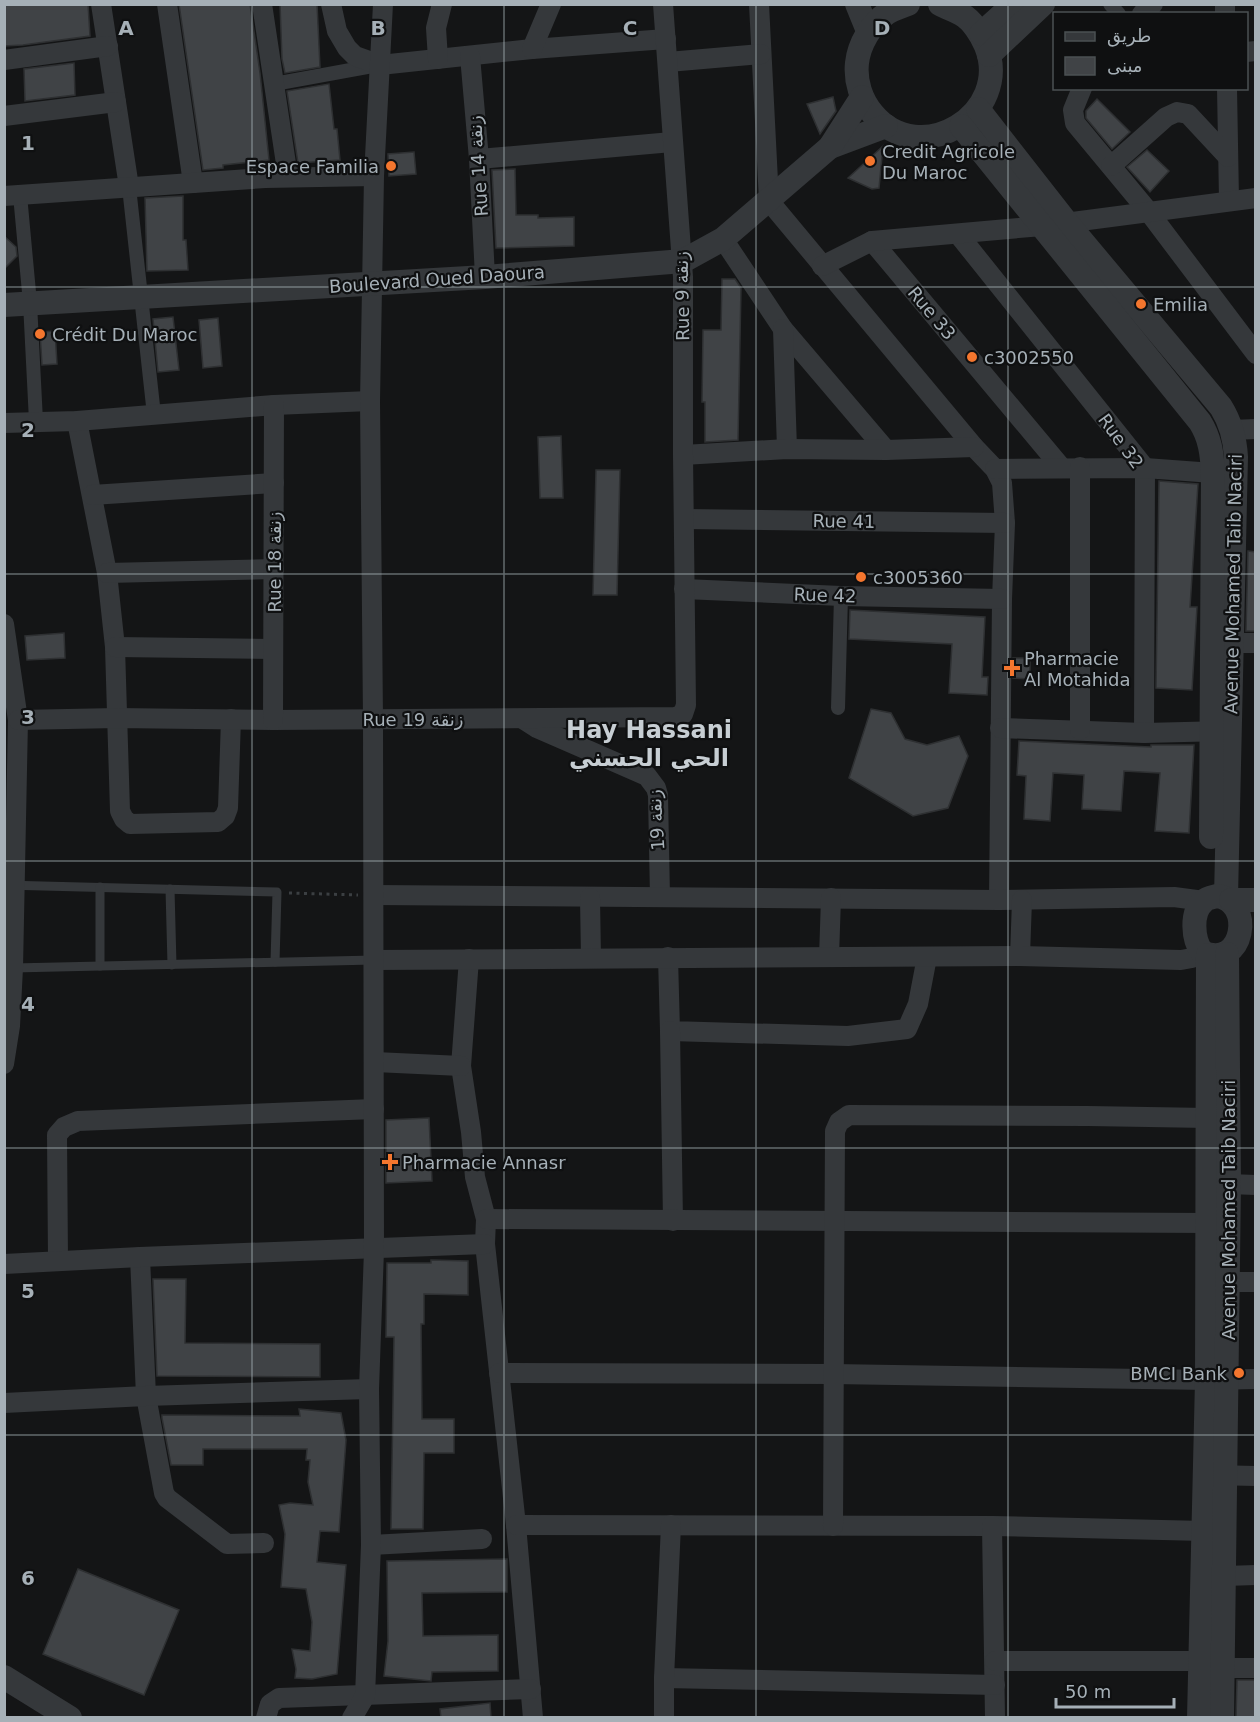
<svg xmlns="http://www.w3.org/2000/svg" width="1260" height="1722" viewBox="0 0 1260 1722" font-family="'DejaVu Sans',Cairo,sans-serif">
<style>
.building{fill:#404346;stroke:#2e3032;stroke-width:1.5}
.lines{fill:none;stroke-linecap:round;stroke-linejoin:round}
.path{stroke:#3b3f42;stroke-width:3;stroke-dasharray:3 4.5;stroke-linecap:butt}
.service{stroke:#35383b;stroke-width:9}
.pedestrian{stroke:#35383b;stroke-width:14}
.minor{stroke:#35383b;stroke-width:20}
.tertiary{stroke:#35383b;stroke-width:24}
.grid{fill:none;stroke:#a6b0b7;stroke-width:1.5;stroke-opacity:0.55}
.poi-dot{fill:#f4762e;stroke:#0f1011;stroke-width:2}
.labels{text-anchor:middle;dominant-baseline:central;stroke-width:4.5;stroke-linejoin:round;paint-order:stroke}
.poi-label{font-size:18px;fill:#a6b0b7;stroke:#0f1011;text-anchor:start}
.street-label{font-size:18px;fill:#a6b0b7;stroke:#0f1011}
.district-label{font-size:24px;font-weight:bold;fill:#c7ced3;stroke:#0f1011}
.grid-label{font-size:20px;text-anchor:middle;font-weight:bold;fill:#a6b0b7;stroke:#0f1011;stroke-width:4.5;stroke-linejoin:round;paint-order:stroke}
</style>
<rect width="100%" height="100%" fill="#141516"/>
<g class="building">
<path d="M4,4H88L90,36L23,45L4,46Z"/>
<path d="M179,4H250L260,73L269,160L223,165V168L203,170Z"/>
<path d="M280,4H317L320,67L285,73L282,59Z"/>
<path d="M74,63L75,95L25,101L24,69Z"/>
<path d="M329,84L334,129H337L340,160L298,163L287,91Z"/>
<path d="M833,97L836,111L820,134L807,104Z"/>
<path d="M1097,99L1130,132L1112,149L1086,118V111Z"/>
<path d="M883,146L879,188L872,189L848,178Z"/>
<path d="M1147,150L1169,171L1150,192L1127,167Z"/>
<path d="M414,152L416,174L389,176L388,154Z"/>
<path d="M515,169L516,215H538V218L574,217V246L496,248L492,170Z"/>
<path d="M183,196V240H186L188,270L147,271L145,198Z"/>
<path d="M4,236L16,247L17,256L4,269Z"/>
<path d="M722,279H735L741,288L738,440L705,442V402H702L703,330H721Z"/>
<path d="M173,317L179,370L158,372L153,319Z"/>
<path d="M218,318L222,366L203,368L199,320Z"/>
<path d="M55,331L57,364L42,365L40,332Z"/>
<path d="M561,436L563,498H540L538,437Z"/>
<path d="M596,470H620L617,595H593Z"/>
<path d="M1159,481L1198,484L1190,607H1197L1192,690L1156,688Z"/>
<path d="M1248,551L1256,552V631H1246Z"/>
<path d="M850,610L985,617L982,677H988L987,695L949,693L952,644L849,639Z"/>
<path d="M64,633L65,658L27,660L25,636Z"/>
<path d="M1013,658H1030V679L1013,678Z"/>
<path d="M871,709L891,713L905,739L927,745L959,736L968,756L948,808L913,816L849,778Z"/>
<path d="M1019,741L1151,747V745H1194L1189,833L1155,831L1160,773L1124,771L1121,811L1082,809L1084,775L1053,773L1050,821L1024,819L1026,776L1017,775Z"/>
<path d="M429,1118L432,1181L386,1183V1120Z"/>
<path d="M431,1260L468,1261V1295L424,1294V1324H421L422,1419H454V1453H424L423,1529H391L394,1337H386L387,1263H431Z"/>
<path d="M153,1279H186L185,1343L320,1344V1377L157,1376Z"/>
<path d="M299,1409L341,1413L346,1440L339,1532L320,1531L317,1562L346,1565L337,1674L312,1679L295,1678L296,1669L292,1649L310,1651L312,1622L306,1589L281,1587L285,1534L279,1505L290,1503L313,1505L308,1482L310,1460H306L307,1449H203V1465H171L162,1418V1415L300,1416Z"/>
<path d="M507,1559V1592L422,1593L423,1636L498,1635V1671L432,1672L431,1681L384,1676L388,1641L387,1561Z"/>
<path d="M78,1569L179,1610L144,1695L43,1654Z"/>
<path d="M1237,1680H1256V1718H1236Z"/>
<path d="M490,1703L491,1718H441L440,1709Z"/>
</g>
<g class="lines">
<path class="path" d="M289,893L358,895"/>
<g class="service">
<path d="M4,885L277,892L275,962"/>
<path d="M170,889L172,965"/>
<path d="M100,966V887"/>
<path d="M13,968L374,960"/>
</g>
<g class="pedestrian">
<path d="M1110,4L1119,14"/>
<path d="M274,84L378,65"/>
<path d="M129,187L154,415"/>
<path d="M20,195L30,303L36,421"/>
<path d="M838,708L841,596"/>
</g>
<g class="minor">
<path d="M101,4L129,187"/>
<path d="M167,4L193,183"/>
<path d="M262,4L288,177"/>
<path d="M331,4L337,31L347,48L355,56L380,65L532,49L666,39"/>
<path d="M759,4L769,201L974,447L995,469L1002,483L1005,523L1002,599L999,900"/>
<path d="M1225,4V14"/>
<path d="M1142,14L1153,4"/>
<path d="M532,49L551,4"/>
<path d="M1246,52L1256,51"/>
<path d="M470,56L479,159L485,277"/>
<path d="M438,59L436,28L442,4"/>
<path d="M4,60L108,46"/>
<path d="M668,62L761,54"/>
<path d="M1082,88L1073,110L1075,123L1148,211L1256,354"/>
<path d="M1227,88L1229,200"/>
<path d="M4,116L116,102"/>
<path d="M479,159L672,142"/>
<path d="M1111,166L1166,117L1177,112L1188,114L1228,157"/>
<path d="M4,196L265,178L374,176"/>
<path d="M958,234L1145,468L1144,733"/>
<path d="M723,239L783,329L886,450"/>
<path d="M872,241L1061,467"/>
<path d="M822,266L872,241L1042,226L1256,198"/>
<path d="M783,329L787,449"/>
<path d="M77,421L107,573L115,647L120,811L124,819L130,824L218,822L225,816L228,808L231,719"/>
<path d="M4,423L77,421L274,405L370,401"/>
<path d="M1232,430L1256,429"/>
<path d="M683,455L787,449L886,450L974,447"/>
<path d="M995,469L1145,468L1213,473"/>
<path d="M92,495L274,483"/>
<path d="M684,519L1005,523"/>
<path d="M107,573L274,569"/>
<path d="M684,589L841,596L1002,599"/>
<path d="M4,624L18,720L13,968L10,1026L4,1064"/>
<path d="M1232,643H1256"/>
<path d="M115,647L273,649"/>
<path d="M523,719L537,728L647,776L656,788L658,795L660,897"/>
<path d="M18,720L117,718L273,720L675,717L683,714L686,705L683,455V277L663,4"/>
<path d="M273,720L274,405"/>
<path d="M1000,728L1144,733L1225,731"/>
<path d="M1080,730V467"/>
<path d="M374,895L999,900L1174,897L1204,901"/>
<path d="M590,898L591,958"/>
<path d="M1020,956L1022,900"/>
<path d="M668,957L670,1031L848,1036L907,1029L918,1004L927,957"/>
<path d="M829,957L831,898"/>
<path d="M469,959L461,1066L471,1132L475,1177L486,1219L485,1244L516,1525L533,1718"/>
<path d="M374,960L1020,956L1181,960L1192,958L1202,952"/>
<path d="M670,1031L673,1221"/>
<path d="M375,1062L461,1066"/>
<path d="M1229,1184L1256,1185"/>
<path d="M486,1219L1208,1223"/>
<path d="M140,1257L146,1396L164,1493L167,1498L227,1544L264,1543"/>
<path d="M58,1260L57,1135L64,1127L78,1121L374,1109"/>
<path d="M4,1264L140,1257L485,1244"/>
<path d="M1228,1282H1256"/>
<path d="M499,1373L833,1374L1207,1380L1256,1379"/>
<path d="M4,1403L146,1396L369,1389"/>
<path d="M1211,1475L1256,1476"/>
<path d="M516,1525L992,1526L1204,1531"/>
<path d="M833,1526L835,1131L839,1122L849,1115L1088,1116L1208,1118"/>
<path d="M992,1526L995,1718"/>
<path d="M371,1545L482,1539"/>
<path d="M1225,1576L1256,1575"/>
<path d="M995,1661H1200"/>
<path d="M1222,1668H1256"/>
<path d="M664,1678L995,1685"/>
<path d="M266,1718L270,1704L279,1698L531,1689"/>
<path d="M352,1718L365,1696L371,1545L369,1389L374,1250L373,719L370,401L374,176L383,4"/>
<path d="M664,1718V1678L671,1525"/>
</g>
<g class="tertiary">
<path d="M857,4L868,31"/>
<path d="M908,4C901,7 893,9 887,13C871,24 859,44 857,63C855,81 861,100 873,114C920,170 1013,114 986,46C981,34 972,20 961,14C954,10 947,8 940,4"/>
<path d="M981,34L1014,4"/>
<path d="M989,55L1043,4"/>
<path d="M978,109L1067,223L1221,407C1231,423 1235,438 1236,457L1226,897"/>
<path d="M961,126L1200,422C1210,438 1212,453 1213,473L1211,837"/>
<path d="M830,147L886,126"/>
<path d="M4,305L485,277L683,261L723,239L830,147L862,97"/>
<path d="M1217,896C1255,901 1244,971 1202,952C1193,940 1190,912 1204,901C1207,898 1213,897 1217,896Z"/>
<path d="M1231,900H1256"/>
<path d="M4,1677L70,1718"/>
<path d="M1199,1718L1207,1380L1208,955"/>
<path d="M1222,1718L1229,1184L1227,954"/>
</g>
</g>
<path class="grid" d="M252,4V1718M504,4V1718M756,4V1718M1008,4V1718M4,287H1256M4,574H1256M4,861H1256M4,1148H1256M4,1435H1256"/>
<g class="poi-dot">
<circle cx="870" cy="161" r="6"/>
<circle cx="391" cy="166" r="6"/>
<circle cx="1141" cy="304" r="6"/>
<circle cx="40" cy="334" r="6"/>
<circle cx="972" cy="357" r="6"/>
<circle cx="861" cy="577" r="6"/>
<path d="M1009 659h6v6h6v6h-6v6h-6v-6h-6v-6h6z"/>
<path d="M387 1153h6v6h6v6h-6v6h-6v-6h-6v-6h6z"/>
<circle cx="1239" cy="1373" r="6"/>
</g>
<g class="labels">
<g class="poi-label">
<text x="882" y="151">Credit Agricole<tspan x="882" dy="21">Du Maroc</tspan></text>
<text x="379" y="166" text-anchor="end">Espace Familia</text>
<text x="1153" y="304">Emilia</text>
<text x="52" y="334">Crédit Du Maroc</text>
<text x="984" y="357">c3002550</text>
<text x="873" y="577">c3005360</text>
<text x="1024" y="658">Pharmacie<tspan x="1024" dy="21">Al Motahida</tspan></text>
<text x="402" y="1162">Pharmacie Annasr</text>
<text x="1227" y="1373" text-anchor="end">BMCI Bank</text>
</g>
<g class="street-label">
<text transform="translate(478 166) rotate(-94)">Rue 14 زنقة</text>
<text transform="translate(437 279) rotate(-4)">Boulevard Oued Daoura</text>
<text transform="translate(682 296) rotate(-91)">Rue 9 زنقة</text>
<text transform="translate(932 313) rotate(50)">Rue 33</text>
<text transform="translate(1121 441) rotate(54)">Rue 32</text>
<text transform="translate(844 521) rotate(1)">Rue 41</text>
<text transform="translate(274 562) rotate(-90)">Rue 18 زنقة</text>
<text transform="translate(1233 584) rotate(-89)">Avenue Mohamed Taib Naciri</text>
<text transform="translate(825 595) rotate(2)">Rue 42</text>
<text x="413" y="719">Rue 19 زنقة</text>
<text transform="translate(656 820) rotate(-94)">19 زنقة</text>
<text transform="translate(1228 1210) rotate(-90)">Avenue Mohamed Taib Naciri</text>
</g>
<g class="district-label">
<text x="649" y="730">Hay Hassani<tspan x="649" dy="28">الحي الحسني</tspan></text>
</g>
</g>
<g class="grid-label">
<text x="126" y="35">A</text>
<text x="378" y="35">B</text>
<text x="630" y="35">C</text>
<text x="882" y="35">D</text>
<text x="28" y="150">1</text>
<text x="28" y="437">2</text>
<text x="28" y="724">3</text>
<text x="28" y="1011">4</text>
<text x="28" y="1298">5</text>
<text x="28" y="1585">6</text>
</g>
<rect width="1260" height="1722" fill="none" stroke="#a6b0b7" stroke-width="12"/>
<rect x="1053" y="12" width="195" height="78" fill="#0f1011" stroke="#4b5053" stroke-width="1.5"/>
<rect x="1065" y="32" width="30" height="9" fill="#35383b" stroke="#4b5053" stroke-width="1.5"/>
<text x="1107" y="42" font-size="18" fill="#a6b0b7">طريق</text>
<rect x="1065" y="57" width="30" height="18" fill="#404346" stroke="#4b5053" stroke-width="1.5"/>
<text x="1107" y="72" font-size="18" fill="#a6b0b7">مبنى</text>
<path d="M1056 1698v9h118v-9" fill="none" stroke="#a6b0b7" stroke-width="3"/>
<text x="1065" y="1698" font-size="18" fill="#a6b0b7" stroke="#0f1011" stroke-width="4.5" paint-order="stroke">50 m</text>
</svg>
